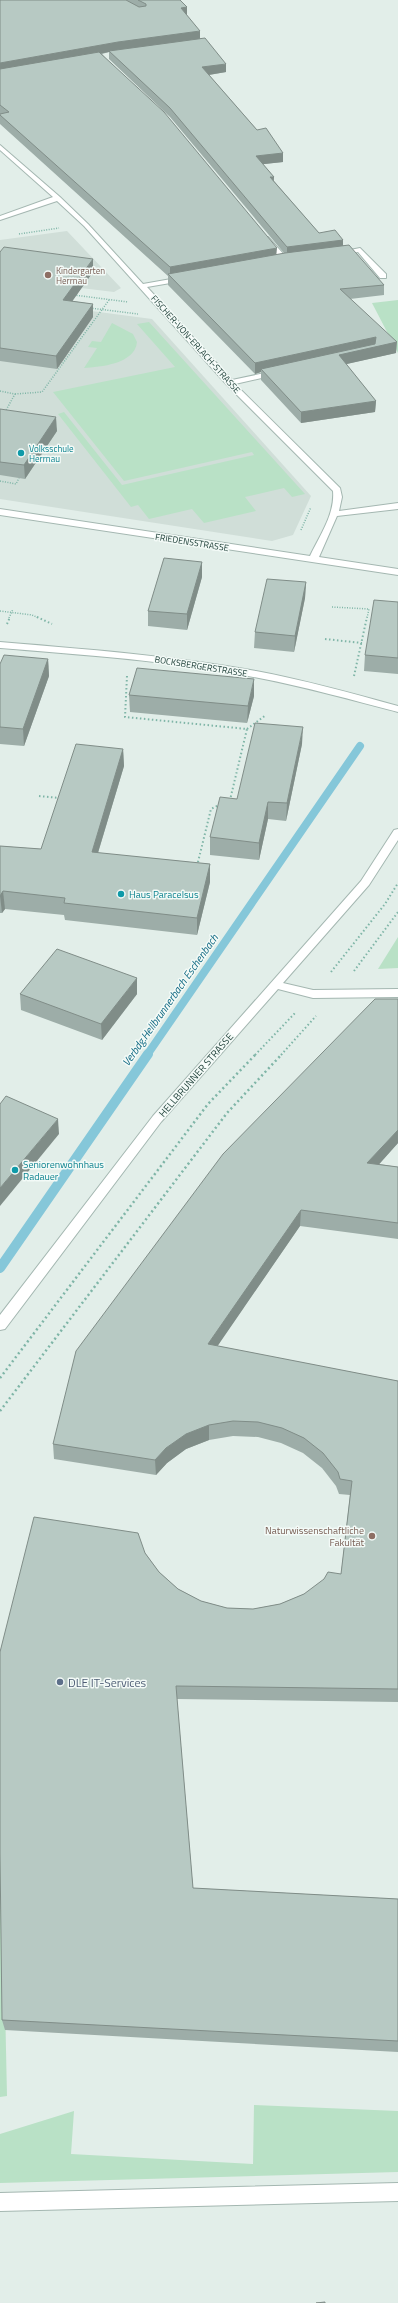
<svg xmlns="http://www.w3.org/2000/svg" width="398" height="2303" viewBox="0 0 398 2303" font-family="'Titillium Web',sans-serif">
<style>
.built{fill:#d0ded8}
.green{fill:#b9e1c6}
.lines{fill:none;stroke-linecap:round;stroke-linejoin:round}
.stream-far1{stroke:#85c7d9;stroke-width:8}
.stream{stroke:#85c7d9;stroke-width:10}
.minor-casing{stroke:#a4b7b1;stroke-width:2}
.path-far2{stroke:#7fb5a7;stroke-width:1.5;stroke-dasharray:1 1.5;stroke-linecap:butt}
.path-far1{stroke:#7fb5a7;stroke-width:2;stroke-dasharray:1.5 2.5;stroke-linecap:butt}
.path{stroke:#7fb5a7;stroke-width:2.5;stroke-dasharray:2 3;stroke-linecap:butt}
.minor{fill:#fff;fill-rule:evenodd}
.wall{fill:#9dada8;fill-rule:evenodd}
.shaded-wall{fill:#808d88}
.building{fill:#b7c9c3;stroke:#808d88}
.education-dot{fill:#8d6e63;stroke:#f3faf7;stroke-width:1.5}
.culture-dot{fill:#0f9aa8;stroke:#f3faf7;stroke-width:1.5}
.service-dot{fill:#5c6f8a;stroke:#f3faf7;stroke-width:1.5}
.labels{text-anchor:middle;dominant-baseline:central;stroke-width:3;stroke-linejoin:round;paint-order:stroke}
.far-education-label{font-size:9px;fill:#785e54;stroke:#f3faf7;text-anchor:start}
.far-street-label{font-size:9px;fill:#20413a;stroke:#f3faf7}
.far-culture-label{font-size:9px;fill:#0d838f;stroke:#f3faf7;text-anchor:start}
.culture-label{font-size:10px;fill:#0d838f;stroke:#f3faf7;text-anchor:start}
.street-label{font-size:10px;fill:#20413a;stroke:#f3faf7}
.education-label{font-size:10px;fill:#785e54;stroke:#f3faf7;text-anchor:end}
.water-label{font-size:11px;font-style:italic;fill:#136b84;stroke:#f3faf7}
.near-service-label{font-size:12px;fill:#4e5e75;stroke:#f3faf7;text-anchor:start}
</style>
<rect width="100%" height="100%" fill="#e2eee9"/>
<g class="built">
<path d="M67,231L121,288L114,292L56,285L0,284V240Z"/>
<path d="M0,299L152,319L311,496L293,535L272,541L0,499Z"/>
</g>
<g class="green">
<path d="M398,300V353L372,303Z"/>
<path d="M149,322L286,473L305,494L292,497L284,488L245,497L256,511L204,523L192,509L149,519L138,505L131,507L58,414L64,412L122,485L254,455L252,452L124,481L53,392L175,367L137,324Z"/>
<path d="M112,323L133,334L137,342C135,364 100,367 84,368L97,348L88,347L92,341L101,342Z"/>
<path d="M398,937V968L378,969Z"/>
<path d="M0,1771L7,2096L0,2097Z"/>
<path d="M254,2105L398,2111V2172L0,2183V2134L74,2111L71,2154L253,2164Z"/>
</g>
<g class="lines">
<path class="stream-far1" d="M147,1055L360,746"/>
<path class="stream" d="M0,1268L148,1054"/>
<defs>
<g id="minor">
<path d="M0,145L60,197L88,224L143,284L188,276V280L147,287L232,380L279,370V374L235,384L340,488L342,497L339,511L398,503V509L337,516L319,557L398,569V575L0,515V509L310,556C320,535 335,514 333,491L227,385L84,226L57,201L0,220V216L53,197L0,150Z"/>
<path d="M264,237H268L287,258V262H281L264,239Z"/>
<path d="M360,248L386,274V278H380L358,252L339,255L335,253Z"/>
<path d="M0,642C86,649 172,656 256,671C304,680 351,693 398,706V712C352,700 306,687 259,678C174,661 86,655 0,648Z"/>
<path d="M398,829V840L369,885L283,983L313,990L398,989V997L313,998L278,989L161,1122L5,1329L0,1330V1315L153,1116L361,881L394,830Z"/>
<path d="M398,2183V2201L0,2211V2193Z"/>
</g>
</defs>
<use href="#minor" class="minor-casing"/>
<g class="path-far2">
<path d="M19,234L59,228"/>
<path d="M74,295L128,302"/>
<path d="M90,308L138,314"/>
<path d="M0,391L15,394L5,412"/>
<path d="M15,394L42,392L109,300"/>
<path d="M0,481L16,484L19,478"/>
<path d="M301,530L311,507"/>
<path d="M332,607L369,609L367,618"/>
<path d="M0,611L32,615L39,618"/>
<path d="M9,618L13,609"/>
</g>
<g class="path-far1">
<path d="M37,617L52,624"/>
<path d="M7,624L10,617"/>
<path d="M325,639L362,643"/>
<path d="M127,676L125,717L247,729L230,800"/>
<path d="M354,676L367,617"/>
<path d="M247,729L266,715"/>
<path d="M39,796L59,798"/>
<path d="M197,866L211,809L221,804"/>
<path d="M354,971L398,912"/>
<path d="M331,972L385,904L398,883"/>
<path d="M255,1055L296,1012"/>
<path d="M281,1055L316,1016"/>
</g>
<g class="path">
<path d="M0,1378L208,1104L256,1054"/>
<path d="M0,1411L227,1113L282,1054"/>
</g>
<use href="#minor" class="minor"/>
</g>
<g class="wall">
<path d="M0,0H180L187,7V16L200,38L226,72L209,75L257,130L283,153V162L263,164L274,177V181L319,233L343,240V245L384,285V295L350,299L396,353L346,364L376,401L375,412L301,423L261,380V372L255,374L168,285V276L0,124ZM109,52V59L170,117L284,253L276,255L102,54Z"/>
<path d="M0,252L93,272L72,301L93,304V317L57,369L0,361Z"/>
<path d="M0,409L57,431L25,479L0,475Z"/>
<path d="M202,562V577L187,630L148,626V611Z"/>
<path d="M306,582L305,598L294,652L254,648L255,632Z"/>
<path d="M398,602V674L364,671L365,655Z"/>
<path d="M48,659L49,676L24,746L0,744V664Z"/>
<path d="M129,695L254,696L247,723L130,712Z"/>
<path d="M302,744L286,821L268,819L259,860L210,855V837L237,799Z"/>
<path d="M123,749L124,766L98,853L210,864V882L197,935L65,920L64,915L5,909L2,913H0V846L41,849Z"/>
<path d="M20,994H137L102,1040L21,1010Z"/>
<path d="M398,999V1143L379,1164L398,1167V1239L300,1226L217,1346L398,1381V1702L177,1699L193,1888L398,1899V2052L5,2030L2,2020L145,1553L159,1572L178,1589L201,1601L227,1608L253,1609L280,1604L304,1594L341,1574L350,1495L339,1494L336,1486L322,1468L303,1453L281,1443L258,1437L233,1436L209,1440L186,1449L167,1463L156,1475L54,1459L53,1444Z"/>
</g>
<g class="shaded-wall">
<path d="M187,7V16L181,8Z"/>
<path d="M200,31V40L109,51V52L0,73V63L118,42Z"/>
<path d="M226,64V72L202,76V67Z"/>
<path d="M283,153V162L256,165V156Z"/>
<path d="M270,177H274L273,186Z"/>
<path d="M343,240V249L287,256V247Z"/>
<path d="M277,248L276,258L170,276V267Z"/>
<path d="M93,259V272L64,313L63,300Z"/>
<path d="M93,304V317L57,369L56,356Z"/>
<path d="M376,337L397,342L396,353L338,366L261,369V372L255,374V363Z"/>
<path d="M376,401L375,412L301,423V412Z"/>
<path d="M56,417L57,431L25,479L24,465Z"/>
<path d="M202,562V577L187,630V614Z"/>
<path d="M306,582L305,598L294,652L295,636Z"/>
<path d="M48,659L49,676L24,746L23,729Z"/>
<path d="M254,679V696L247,723L248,706Z"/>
<path d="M303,727L302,744L286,821L287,803Z"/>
<path d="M123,749L124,766L93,869L92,852Z"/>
<path d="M268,802V819L259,860V843Z"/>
<path d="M210,864V882L197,935V918Z"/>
<path d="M3,891L5,909L2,913L0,896Z"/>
<path d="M137,978V994L102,1040L101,1024Z"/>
<path d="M58,1119L59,1134L0,1206V1188Z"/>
<path d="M398,1130V1143L366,1179L367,1163Z"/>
<path d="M301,1210L300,1226L208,1360V1344Z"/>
<path d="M209,1425V1440L186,1449L167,1463L156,1475L155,1460L166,1448L186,1434Z"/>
</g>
<g class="building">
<path d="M0,0H126L139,7L146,6V4L138,0H180L187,7L181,8L200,31L118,42L0,63Z"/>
<path d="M205,38L226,64L202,67L257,130L266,128L283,153L256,156L274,177H270L319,233L335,230L343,240L287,247L170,108L109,51Z"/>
<path d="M99,52L164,112L277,248L170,267L0,115V114L9,112L0,105V69Z"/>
<path d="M349,245L384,285L340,289L397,342L339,355L376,401L301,412L261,369L375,344L376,337L255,363L168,274L285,253Z"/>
<path d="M4,247L93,259L63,300L93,304L56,356L0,348V252Z"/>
<path d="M0,409L56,417L24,465L0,462Z"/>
<path d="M164,558L202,562L187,614L148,611Z"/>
<path d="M267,579L306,582L295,636L255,632Z"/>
<path d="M374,600L398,602V658L365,655Z"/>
<path d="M4,655L48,659L23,729L0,727V664Z"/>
<path d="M137,668L254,679L248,706L129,695Z"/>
<path d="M255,723L303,727L287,803L268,802L259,843L210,837L220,797L237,799Z"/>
<path d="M76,744L123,749L92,852L210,864L197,918L64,903L65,898L3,891L0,896V846L41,849Z"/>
<path d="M57,949L137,978L101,1024L20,994Z"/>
<path d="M375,999H398V1130L367,1163L398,1167V1223L301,1210L208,1344L398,1381V1689L176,1686L193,1888L398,1899V2041L2,2020L0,1854V1652L34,1517L138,1533L145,1553L159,1572L178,1589L201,1601L227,1608L253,1609L280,1604L304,1594L324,1579L328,1572L341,1574L352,1481L340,1479L338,1472L323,1453L304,1438L282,1428L258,1422L233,1421L209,1425L186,1434L166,1448L155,1460L53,1444L76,1351L223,1154Z"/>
<path d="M6,1096L58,1119L0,1188V1104Z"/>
<path d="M325,2302V2303H316Z"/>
</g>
<g class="education-dot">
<circle cx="48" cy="275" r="4"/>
<circle cx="372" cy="1536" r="4"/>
</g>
<g class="culture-dot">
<circle cx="21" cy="453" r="4"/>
<circle cx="121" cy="894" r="4"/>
<circle cx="15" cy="1170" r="4"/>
</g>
<circle class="service-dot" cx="60" cy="1682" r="4"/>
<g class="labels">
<g class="far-education-label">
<text x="56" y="270">Kindergarten<tspan x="56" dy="10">Herrnau</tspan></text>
</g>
<g class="far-street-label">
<text transform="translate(196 344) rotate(48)">FISCHER-VON-ERLACH-STRASSE</text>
<text transform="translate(192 542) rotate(9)">FRIEDENSSTRASSE</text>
<text transform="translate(201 666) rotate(9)">BOCKSBERGERSTRASSE</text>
</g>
<g class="far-culture-label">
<text x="29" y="448">Volksschule<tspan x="29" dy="10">Herrnau</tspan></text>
</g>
<g class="culture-label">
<text x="129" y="894">Haus Paracelsus</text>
<text x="23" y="1164">Seniorenwohnhaus<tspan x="23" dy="12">Radauer</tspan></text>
</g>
<g class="street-label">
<text transform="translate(196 1075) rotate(-49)">HELLBRUNNER STRASSE</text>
</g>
<g class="education-label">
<text x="364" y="1530">Naturwissenschaftliche<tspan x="364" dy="12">Fakultät</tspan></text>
</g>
<g class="water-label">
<text transform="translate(170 1000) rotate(-55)">Verbdg.Hellbrunnerbach Eschenbach</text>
</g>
<g class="near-service-label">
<text x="68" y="1682">DLE IT-Services</text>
</g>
</g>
</svg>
